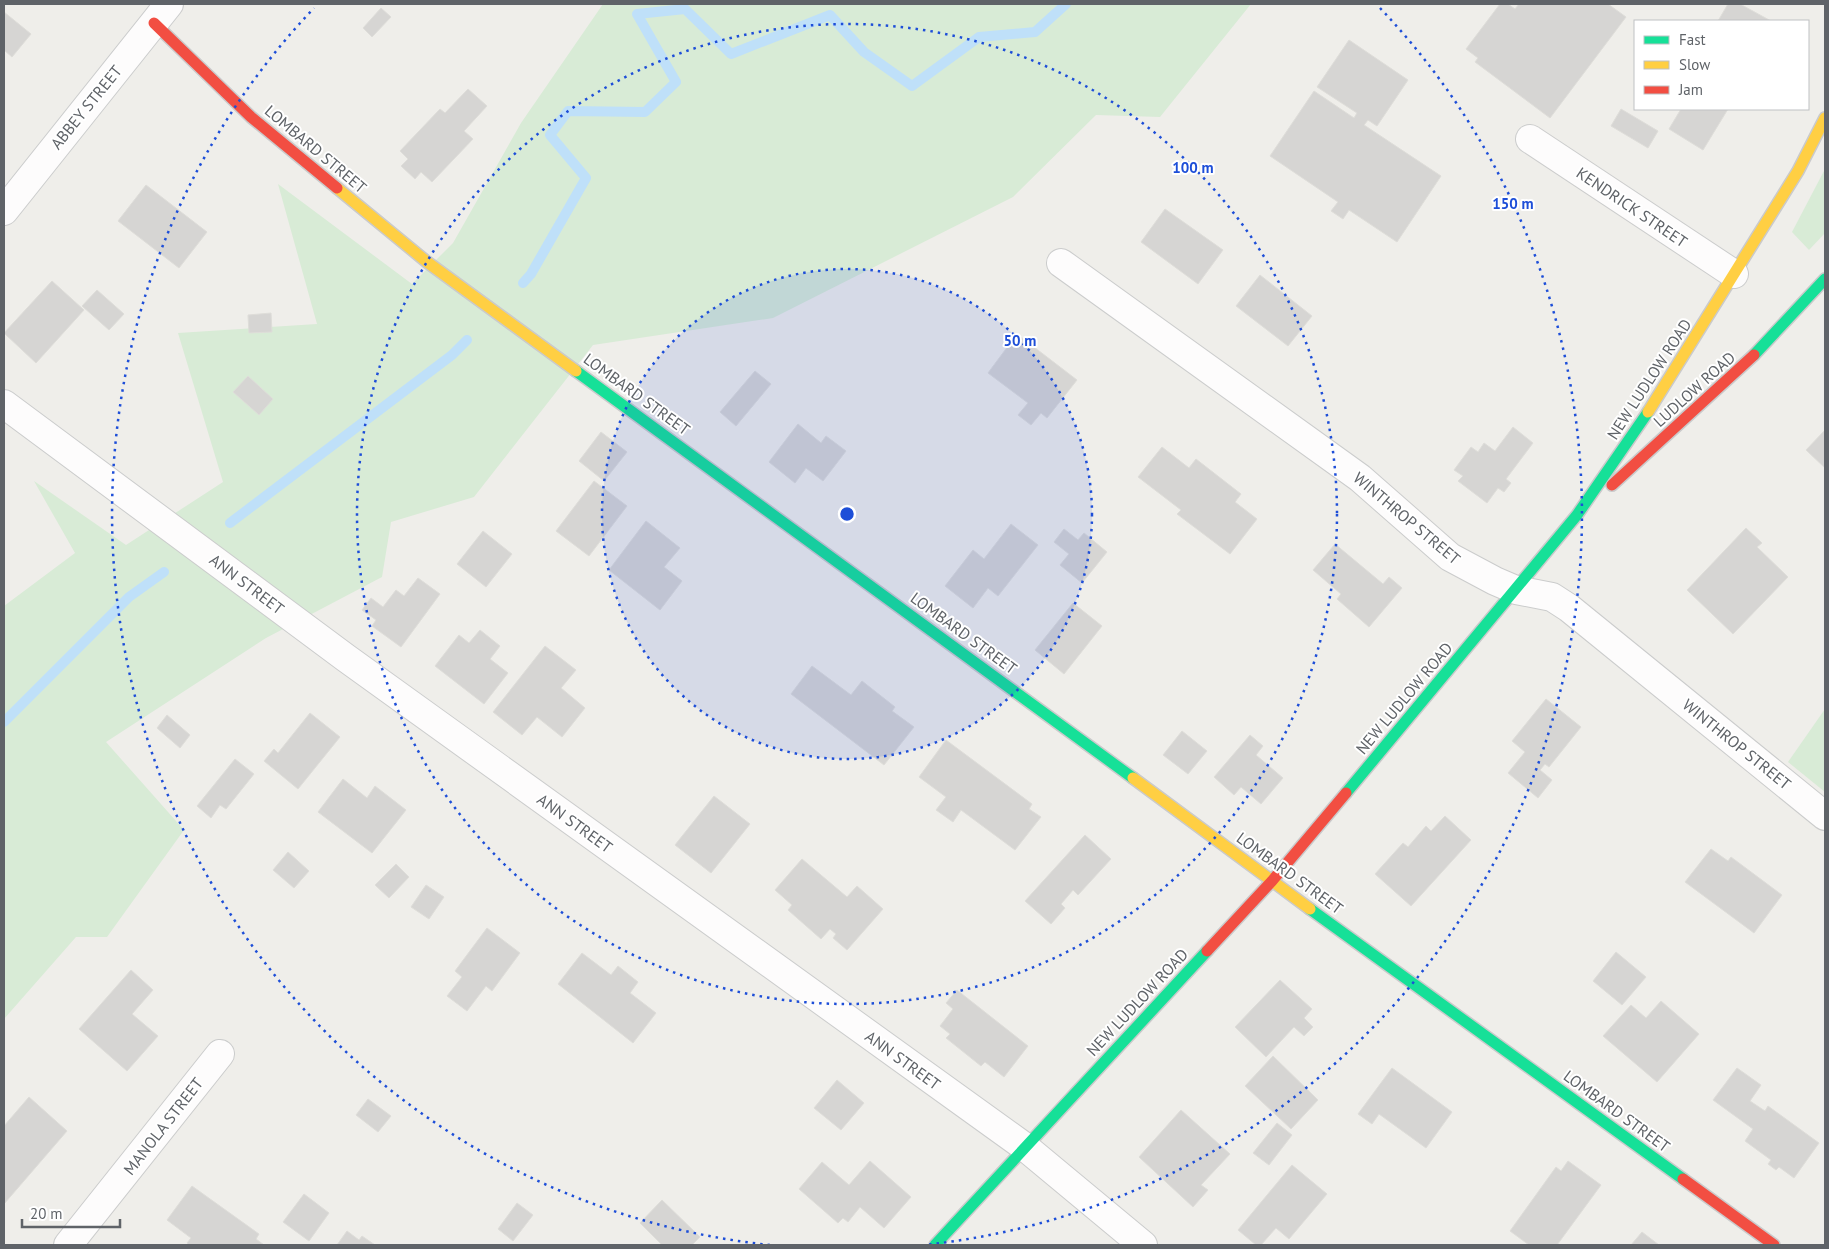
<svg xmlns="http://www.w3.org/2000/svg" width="1829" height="1249" viewBox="0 0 1829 1249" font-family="'PT Sans',sans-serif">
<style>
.green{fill:#d8ebd6}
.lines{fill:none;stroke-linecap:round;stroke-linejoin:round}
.stream{stroke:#bfe0f9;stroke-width:10}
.building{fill:#d6d5d3;stroke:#deddd9}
.street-casing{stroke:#cbcccc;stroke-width:30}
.fast-casing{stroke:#cacacb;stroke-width:14}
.slow-casing{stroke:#cacacb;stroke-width:14}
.jam-casing{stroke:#cacacb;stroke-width:14}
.street{stroke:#fdfcfc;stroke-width:28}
.fast{stroke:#16e098;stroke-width:11}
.slow{stroke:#ffcf43;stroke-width:11}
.jam{stroke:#f24e42;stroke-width:11}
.ring{fill:none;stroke:#1d4ed8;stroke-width:2.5;stroke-dasharray:2.5 5}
.labels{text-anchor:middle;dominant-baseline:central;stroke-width:4;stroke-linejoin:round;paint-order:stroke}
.street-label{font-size:16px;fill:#5f6368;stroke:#fff}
.centre{fill:#1d4ed8;stroke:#fff;stroke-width:2.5}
.ring-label{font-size:15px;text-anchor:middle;font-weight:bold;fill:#1d4ed8;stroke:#fff;stroke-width:4;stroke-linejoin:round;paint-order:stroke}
</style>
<rect width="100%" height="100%" fill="#efeeea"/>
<g class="green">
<path d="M603,4H1251L1160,117L1096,115L1013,197L773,318L593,345L474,497L391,522L382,577L266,638L106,742L184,830L107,937H76L4,1019V606L75,553L34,481L126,545L223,482L178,333L317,324L278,184L412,284L453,243L521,123Z"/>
<path d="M1825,169V233L1809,250L1792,232Z"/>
<path d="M1825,709V792L1788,762Z"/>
</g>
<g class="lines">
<g class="stream">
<path d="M523,283L531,274L586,178L550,135L568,111L645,112L676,82L637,14L685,9L731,54L830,15L864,52L912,86L979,37L1035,32L1066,4"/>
<path d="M230,523L452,355L467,340"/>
<path d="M4,722L129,597L164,572"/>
</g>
</g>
<g class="building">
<path d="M1500,4H1508L1515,9L1519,4H1608L1626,17L1550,118L1475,62L1478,58L1466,49Z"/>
<path d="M1728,4H1740L1771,21H1718Z"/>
<path d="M381,8L391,17L372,37L363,28Z"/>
<path d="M4,12L31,34L12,57L4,50Z"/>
<path d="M1349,40L1408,80L1377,126L1368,120L1364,125L1441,176L1397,242L1349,210L1343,219L1331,211L1338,202L1270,156L1314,91L1354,118L1357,113L1317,87Z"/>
<path d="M468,89L487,106L464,131L473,139L432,182L421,172L415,179L401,166L408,159L400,151L440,109L445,113Z"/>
<path d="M1621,109L1658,131L1648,148L1611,126Z"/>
<path d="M1681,109H1728L1703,150L1669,129Z"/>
<path d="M146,185L207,232L179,268L118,221Z"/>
<path d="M1165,209L1223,250L1198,284L1141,242Z"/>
<path d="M1260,275L1312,316L1288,346L1236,306Z"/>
<path d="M52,281L84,310L36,363L4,333Z"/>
<path d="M97,290L124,314L109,330L82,306Z"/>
<path d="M271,313L272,332L249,333L248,315Z"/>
<path d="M1017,334L1077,380L1047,418L1041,413L1031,425L1018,415L1028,403L988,373Z"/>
<path d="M755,371L771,384L736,426L720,412Z"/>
<path d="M248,376L273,399L259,415L233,392Z"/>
<path d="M798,424L821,443L826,436L846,451L823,481L806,468L795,483L769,462Z"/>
<path d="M1513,427L1533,443L1506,479L1511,483L1504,492L1498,488L1487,503L1458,481L1463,476L1454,470L1471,447L1478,452L1484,443L1495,451Z"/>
<path d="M1825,430V468L1806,450Z"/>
<path d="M601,432L627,452L604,481L579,461Z"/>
<path d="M1162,447L1189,468L1196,459L1241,494L1235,502L1257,519L1230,554L1177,514L1181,510L1138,477Z"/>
<path d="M594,481L627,506L589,556L556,531Z"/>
<path d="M646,521L680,548L664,567L682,581L660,610L609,570Z"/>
<path d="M1011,524L1038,545L998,596L988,588L973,608L945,586L973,550L984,559Z"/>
<path d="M1746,528L1762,543L1757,547L1788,577L1733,634L1687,590Z"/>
<path d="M1064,529L1078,540L1084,533L1107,552L1082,583L1060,565L1069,554L1054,542Z"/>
<path d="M483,531L512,554L486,587L457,564Z"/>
<path d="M1335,544L1383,584L1389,577L1402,588L1369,627L1337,599L1341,594L1313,570Z"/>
<path d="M418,578L440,594L401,647L372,626L376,620L362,610L371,598L383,607L396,590L404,596Z"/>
<path d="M1073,603L1102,626L1064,674L1035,650Z"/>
<path d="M480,630L500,646L490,659L508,673L484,704L435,666L459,635L469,643Z"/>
<path d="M545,646L576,670L561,688L585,708L562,737L537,717L522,735L493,712Z"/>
<path d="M812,666L851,695L862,681L895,707L892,711L914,727L884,765L791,694Z"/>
<path d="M1546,699L1581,727L1549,767L1545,764L1540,770L1552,780L1538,798L1508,773L1525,752L1512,741Z"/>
<path d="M310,713L340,737L298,789L264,761L274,749L278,753Z"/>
<path d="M167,715L190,735L180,748L157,728Z"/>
<path d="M1182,731L1207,751L1188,774L1163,755Z"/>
<path d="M1250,735L1263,746L1256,755L1283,778L1261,804L1241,787L1234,795L1214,777Z"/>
<path d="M946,740L1032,804L1029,809L1041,817L1015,850L961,810L953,822L936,810L946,797L919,777Z"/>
<path d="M235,759L254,774L226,809L220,805L211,818L197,806Z"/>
<path d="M343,779L367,798L375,786L406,810L372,853L318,812Z"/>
<path d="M714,796L750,824L711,873L675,845Z"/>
<path d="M1445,816L1471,840L1411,906L1375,874L1403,843L1408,847L1426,826L1431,831Z"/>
<path d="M1085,835L1111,859L1078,895L1073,890L1061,904L1065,908L1051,924L1025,901Z"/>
<path d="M1711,849L1728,861L1731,857L1782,895L1754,933L1685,882Z"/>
<path d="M288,852L309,871L294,888L273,870Z"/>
<path d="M802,859L847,897L857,886L883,909L847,950L833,938L836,934L830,929L821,939L788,910L792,905L775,890Z"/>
<path d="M396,864L409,877L389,898L375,885Z"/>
<path d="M426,885L444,897L429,919L411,907Z"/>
<path d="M487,928L520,953L492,991L486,986L467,1011L447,996L462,977L455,971Z"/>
<path d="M1616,952L1646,977L1622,1005L1593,981Z"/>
<path d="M582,953L611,975L618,966L638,982L630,993L656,1013L633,1043L558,984Z"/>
<path d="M131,970L153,990L132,1014L158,1036L127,1071L79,1029Z"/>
<path d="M1280,980L1312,1009L1304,1018L1313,1027L1304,1036L1294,1027L1266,1057L1235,1027Z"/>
<path d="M957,990L1028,1046L1004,1077L985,1062L981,1066L946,1038L950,1034L940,1026L953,1009L946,1003Z"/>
<path d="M1661,1001L1699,1034L1657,1082L1603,1036L1631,1005L1646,1018Z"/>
<path d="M1273,1056L1318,1100L1291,1129L1245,1086Z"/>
<path d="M1392,1068L1452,1112L1426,1148L1379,1114L1372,1124L1358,1114Z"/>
<path d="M1737,1068L1761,1085L1750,1101L1765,1111L1768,1106L1819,1143L1794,1178L1779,1167L1776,1170L1768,1164L1771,1160L1745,1141L1753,1129L1713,1100Z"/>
<path d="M837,1080L864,1103L841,1130L814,1108Z"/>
<path d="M29,1097L67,1131L4,1204V1126Z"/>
<path d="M368,1099L391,1116L378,1132L356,1115Z"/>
<path d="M1181,1110L1230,1154L1201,1185L1208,1190L1193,1207L1139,1157Z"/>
<path d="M1277,1123L1292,1135L1269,1165L1253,1153Z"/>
<path d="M870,1161L911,1197L884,1228L860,1207L848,1222L843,1218L838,1223L799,1189L822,1162L849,1185Z"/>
<path d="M1568,1161L1601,1185L1557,1245H1529L1510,1231L1556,1167L1561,1171Z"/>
<path d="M1292,1165L1327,1194L1289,1239L1276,1228L1261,1245H1256L1238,1230Z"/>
<path d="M192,1186L259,1234L256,1239L264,1245H189L187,1243L191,1238L167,1220Z"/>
<path d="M304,1194L329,1213L309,1241L283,1222Z"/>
<path d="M662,1200L700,1237L692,1245H662L640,1223Z"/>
<path d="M517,1203L533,1215L513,1241L498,1229Z"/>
<path d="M347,1231L359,1240L362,1236L375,1245H337Z"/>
<path d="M1642,1232L1659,1245H1631Z"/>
</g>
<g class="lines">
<defs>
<g id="street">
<path d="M1530,139L1734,274"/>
<path d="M4,211L169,4"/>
<path d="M1061,263L1360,478L1450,557L1495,581L1516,590L1552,597L1569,608L1825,816"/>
<path d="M4,404L346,658L1025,1147L1143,1245"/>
<path d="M68,1245L220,1054"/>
</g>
<g id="fast">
<path d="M1754,355L1825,279"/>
<path d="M576,371L1133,778"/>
<path d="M1346,793L1577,515L1648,412"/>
<path d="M1310,909L1683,1179"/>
<path d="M935,1245L1207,951"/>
</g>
<g id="slow">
<path d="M337,188L427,262L576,371"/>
<path d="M1648,412L1798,171L1825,118"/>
<path d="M1133,778L1310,909"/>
</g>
<g id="jam">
<path d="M154,23L251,117L337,188"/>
<path d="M1612,485L1754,355"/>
<path d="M1207,951L1272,881L1346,793"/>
<path d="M1683,1179L1774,1245"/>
</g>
</defs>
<use href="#street" class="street-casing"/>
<use href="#fast" class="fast-casing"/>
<use href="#slow" class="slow-casing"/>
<use href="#jam" class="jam-casing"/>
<use href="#street" class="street"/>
<use href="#fast" class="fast"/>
<use href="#slow" class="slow"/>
<use href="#jam" class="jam"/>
</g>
<circle cx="847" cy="514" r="245" fill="#1d4ed8" fill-opacity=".12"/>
<g class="ring">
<circle cx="847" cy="514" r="245"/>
<circle cx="847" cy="514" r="490"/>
<path d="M770 1245A735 735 0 0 1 314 8M1380 8A735 735 0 0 1 924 1245"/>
</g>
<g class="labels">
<g class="street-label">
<text transform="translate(86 107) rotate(-51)">ABBEY STREET</text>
<text transform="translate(316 149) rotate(40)">LOMBARD STREET</text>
<text transform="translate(1632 207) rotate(34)">KENDRICK STREET</text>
<text transform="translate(1649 379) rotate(-57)">NEW LUDLOW ROAD</text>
<text transform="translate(1694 389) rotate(-42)">LUDLOW ROAD</text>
<text transform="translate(637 394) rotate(36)">LOMBARD STREET</text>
<text transform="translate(1407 518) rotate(40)">WINTHROP STREET</text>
<text transform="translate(247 584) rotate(37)">ANN STREET</text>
<text transform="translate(964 633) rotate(36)">LOMBARD STREET</text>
<text transform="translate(1404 698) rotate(-50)">NEW LUDLOW ROAD</text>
<text transform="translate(1737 744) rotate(39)">WINTHROP STREET</text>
<text transform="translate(575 823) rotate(36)">ANN STREET</text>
<text transform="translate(1290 873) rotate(36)">LOMBARD STREET</text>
<text transform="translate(1137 1002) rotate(-47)">NEW LUDLOW ROAD</text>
<text transform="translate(903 1060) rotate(36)">ANN STREET</text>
<text transform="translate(1617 1111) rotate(36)">LOMBARD STREET</text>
<text transform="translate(163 1126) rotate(-52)">MANOLA STREET</text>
</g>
</g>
<circle cx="847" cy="514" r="8" class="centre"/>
<g class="ring-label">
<text x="1193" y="173">100 m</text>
<text x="1513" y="209">150 m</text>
<text x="1020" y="346">50 m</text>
</g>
<rect width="1829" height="1249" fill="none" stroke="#5f6368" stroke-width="10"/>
<rect x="1634" y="20" width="175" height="90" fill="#ffffff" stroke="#bfc1c3"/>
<rect x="1644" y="36" width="25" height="8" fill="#16e098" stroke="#bfc1c3"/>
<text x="1679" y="45" font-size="15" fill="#5f6368">Fast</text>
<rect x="1644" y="61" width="25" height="8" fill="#ffcf43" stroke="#bfc1c3"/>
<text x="1679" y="70" font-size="15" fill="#5f6368">Slow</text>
<rect x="1644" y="86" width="25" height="8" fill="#f24e42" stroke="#bfc1c3"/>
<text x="1679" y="95" font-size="15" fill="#5f6368">Jam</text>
<path d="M22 1219v8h98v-8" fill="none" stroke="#5f6368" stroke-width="2.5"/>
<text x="30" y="1219" font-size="15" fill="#5f6368" stroke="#ffffff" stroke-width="4" paint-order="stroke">20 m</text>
</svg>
